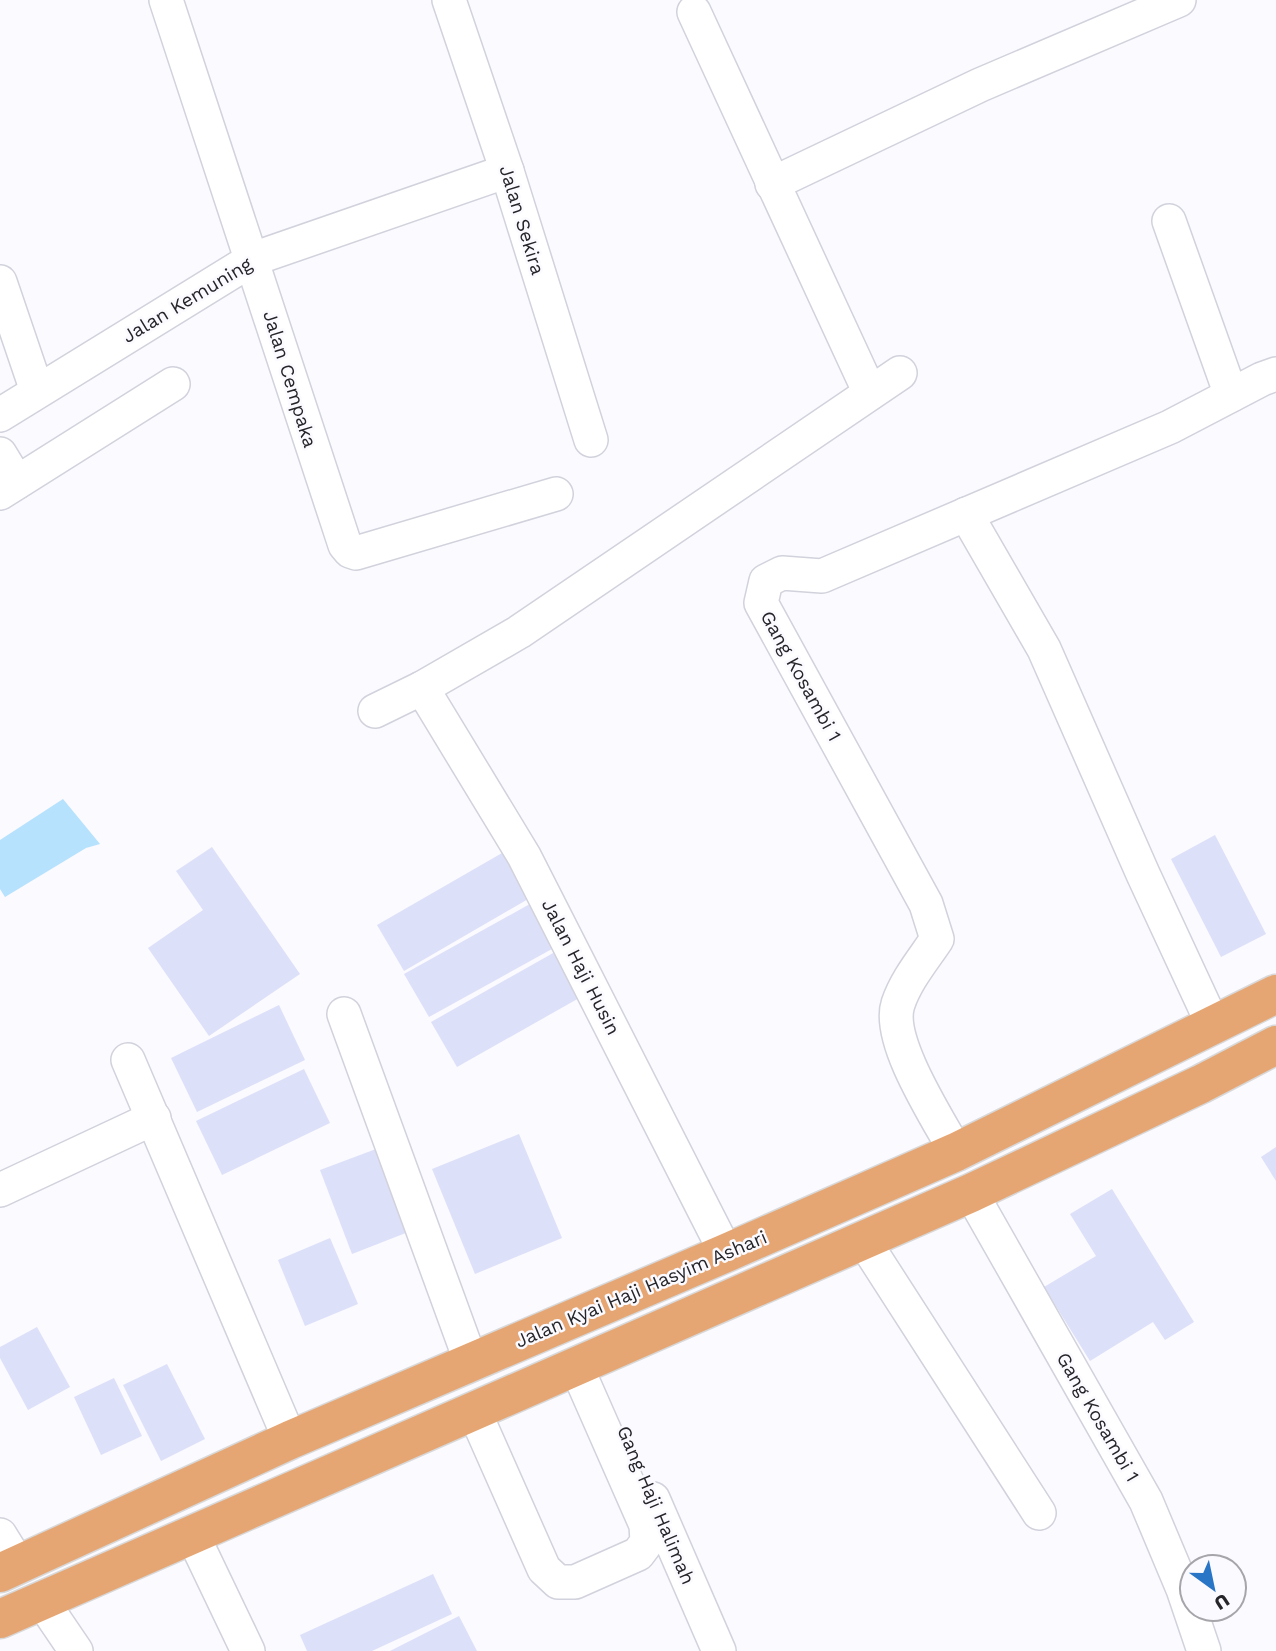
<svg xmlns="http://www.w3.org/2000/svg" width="1276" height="1651" viewBox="0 0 1276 1651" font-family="'Work Sans',sans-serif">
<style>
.water{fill:#b7e2fd}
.building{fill:#dde0f9}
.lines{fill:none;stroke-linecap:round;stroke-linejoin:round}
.minor-casing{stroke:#d1d2dc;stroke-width:36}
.major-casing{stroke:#d8d8d9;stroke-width:41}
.minor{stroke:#fff;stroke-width:33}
.major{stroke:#e6a673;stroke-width:38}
.labels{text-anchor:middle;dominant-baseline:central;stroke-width:5;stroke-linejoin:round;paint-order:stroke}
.street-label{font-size:19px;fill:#26262a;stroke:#fafaff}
</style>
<rect width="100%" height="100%" fill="#fafaff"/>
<path class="water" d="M63,799L100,844L86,848L5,897L0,889V840Z"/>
<g class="building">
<path d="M1215,835L1266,934L1221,957L1171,859Z"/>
<path d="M212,847L300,974L209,1036L148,948L203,910L176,871Z"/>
<path d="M509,849L535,895L404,971L377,925Z"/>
<path d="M537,900L561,944L429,1017L404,974Z"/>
<path d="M562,948L588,993L457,1067L431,1022Z"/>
<path d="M279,1005L305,1060L197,1112L171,1058Z"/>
<path d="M304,1069L330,1123L222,1175L196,1121Z"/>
<path d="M519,1134L562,1238L475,1274L432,1169Z"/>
<path d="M384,1146L416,1229L352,1254L320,1170Z"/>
<path d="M1276,1147V1181L1261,1157Z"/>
<path d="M1112,1189L1194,1322L1165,1340L1153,1322L1090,1361L1044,1287L1096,1256L1070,1214Z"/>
<path d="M330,1238L358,1304L305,1326L278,1260Z"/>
<path d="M37,1327L70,1387L28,1410L0,1358V1347Z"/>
<path d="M167,1364L205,1439L161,1461L123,1385Z"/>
<path d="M114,1378L142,1436L101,1455L74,1397Z"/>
<path d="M433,1574L452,1614L372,1651H307L300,1635Z"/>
<path d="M459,1616L477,1651H390Z"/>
</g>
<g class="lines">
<defs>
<g id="minor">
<path d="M166,0L345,545L350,551L356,553L556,494"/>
<path d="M449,0L507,171L591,440"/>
<path d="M694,12L870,393"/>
<path d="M772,184L980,85L1179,0"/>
<path d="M1169,221L1231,395"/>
<path d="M0,282L37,391"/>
<path d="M0,415L253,259L507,171"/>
<path d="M0,454L17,482"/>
<path d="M0,493L173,384"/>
<path d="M966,514L1044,649L1143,874L1214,1027"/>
<path d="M422,688L524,856L726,1253"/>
<path d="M375,711L422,688L519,632L900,373"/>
<path d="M344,1014L471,1362"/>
<path d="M128,1060L290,1440"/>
<path d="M956,1152C938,1119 886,1040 898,1004C906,980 923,960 937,939L926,904L761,603L766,581L782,573L822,576L1170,427L1262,379L1276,374"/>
<path d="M0,1190L154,1118"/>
<path d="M971,1193L1146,1501L1183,1589L1204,1651"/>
<path d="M864,1241L1039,1513"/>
<path d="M474,1411L544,1569L558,1582H575L638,1554L647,1542L646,1525L576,1366"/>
<path d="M653,1499L719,1651"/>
<path d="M192,1534L248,1651"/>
<path d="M0,1535L18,1564"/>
<path d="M42,1601L76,1651"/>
</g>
<g id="major">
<path d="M0,1573L290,1440L726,1253L956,1152L1276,994"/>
<path d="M0,1619L971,1193L1201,1084L1276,1045"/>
</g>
</defs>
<use href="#minor" class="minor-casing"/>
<use href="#major" class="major-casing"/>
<use href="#minor" class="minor"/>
<use href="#major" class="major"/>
</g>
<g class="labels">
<g class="street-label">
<text transform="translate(522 220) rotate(73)">Jalan Sekira</text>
<text transform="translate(187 300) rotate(-31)">Jalan Kemuning</text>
<text transform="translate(290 379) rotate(73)">Jalan Cempaka</text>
<text transform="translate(801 676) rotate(61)">Gang Kosambi 1</text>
<text transform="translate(581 967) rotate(63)">Jalan Haji Husin</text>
<text transform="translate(641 1289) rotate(-23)">Jalan Kyai Haji Hasyim Ashari</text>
<text transform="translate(1098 1417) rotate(60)">Gang Kosambi 1</text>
<text transform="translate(656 1505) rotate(67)">Gang Haji Halimah</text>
</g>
</g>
<g transform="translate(1213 1588) rotate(147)"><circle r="33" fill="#fafaff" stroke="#a5a5aa" stroke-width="2"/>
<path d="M0-5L12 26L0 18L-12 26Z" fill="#2a76c6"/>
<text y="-10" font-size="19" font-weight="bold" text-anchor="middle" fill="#26262a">U</text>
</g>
</svg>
